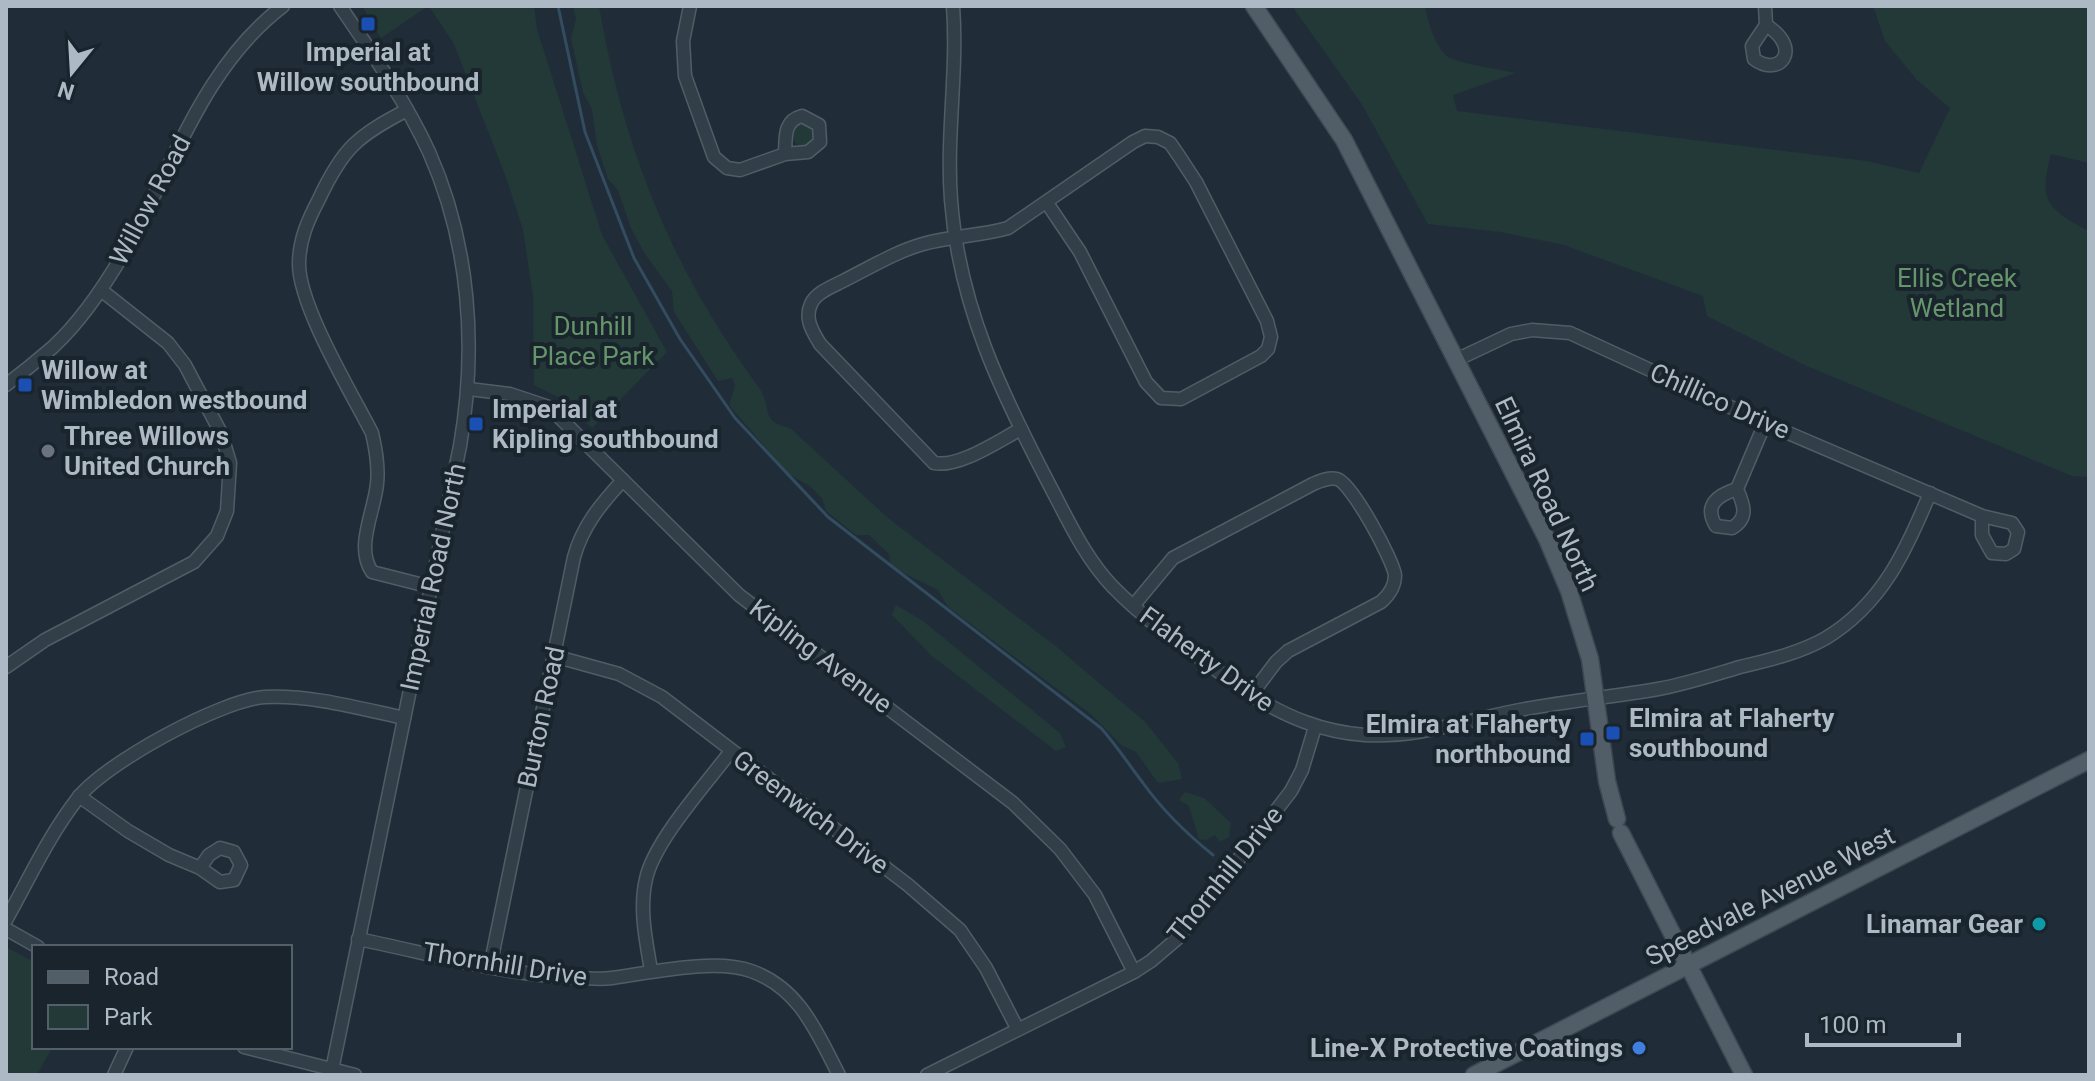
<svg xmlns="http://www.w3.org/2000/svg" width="2095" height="1081" viewBox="0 0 2095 1081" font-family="Roboto,sans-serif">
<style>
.green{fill:#223938}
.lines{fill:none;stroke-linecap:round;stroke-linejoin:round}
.stream{stroke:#334c60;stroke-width:3}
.minor-casing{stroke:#515d66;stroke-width:15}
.major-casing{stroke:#3d4852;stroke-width:19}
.minor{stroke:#333f48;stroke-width:12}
.major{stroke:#515e68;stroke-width:16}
.transit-dot{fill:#1a4fb4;stroke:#19242c;stroke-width:3}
.worship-dot{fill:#6b7280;stroke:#19242c;stroke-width:3}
.culture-dot{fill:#0f9aa8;stroke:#19242c;stroke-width:3}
.shop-dot{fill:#3f7fe0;stroke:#19242c;stroke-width:3}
.labels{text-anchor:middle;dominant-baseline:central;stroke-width:8;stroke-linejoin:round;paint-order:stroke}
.poi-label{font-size:26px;font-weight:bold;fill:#adbac5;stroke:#19242c;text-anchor:start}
.street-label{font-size:26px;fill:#adbac5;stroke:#19242c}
.park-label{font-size:26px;fill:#65956a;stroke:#19242c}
</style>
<rect width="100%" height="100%" fill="#202d38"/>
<g class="green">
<path d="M362,6H428L381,38Z"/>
<path d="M429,6H534L537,29L602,235L667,352L592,428L560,398L534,385L533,296L523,230L507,180L454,44Z"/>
<path d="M573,6H599C624,150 671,267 757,385C775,409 757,420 790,428L888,518L1058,648L1145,722L1178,763L1182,779L1158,783L1136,752L1121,745L1092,715L948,607L938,590L891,567L889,554L869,535H856L826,511L822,498L810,486L788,474L729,405L735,386L732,378L718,381L674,312L672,291L645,254L631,228L618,190L608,179L597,145L592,109L583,92L571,38L576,19Z"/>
<path d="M1292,6H1425C1428,22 1435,47 1448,57C1457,63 1502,70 1516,73L1453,95L1457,111L1866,161L1919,173L1950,108L1917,80L1885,41L1873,6H2089V163L2051,154C2038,201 2047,209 2089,231V477L2072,476L1809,367L1707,316L1703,296L1564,245L1501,232L1428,224L1361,103Z"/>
<circle cx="803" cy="135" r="11"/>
<path d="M896,605L923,621L1060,733L1066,747L1056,751L932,656L892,615Z"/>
<path d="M1185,792L1204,798L1231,823L1229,837L1220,842L1215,835L1206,840L1199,839L1189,806L1179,800Z"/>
<path d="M6,947L34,962V1047H52L37,1075H6Z"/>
</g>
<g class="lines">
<path class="stream" d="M558,6L585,132L634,258L680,339L735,418L828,517L1101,728C1117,746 1129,765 1143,783C1163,811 1187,834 1213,855"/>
<defs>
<g id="minor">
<path d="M690,6L683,41L685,76L714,157L727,168L740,170L785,154"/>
<path d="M953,6C958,71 946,135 951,200C959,306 1001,392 1049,484C1068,520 1085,558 1113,587C1153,628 1205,661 1251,695C1287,717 1322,732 1365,735C1419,738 1467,720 1520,710C1566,701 1612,697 1658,689C1686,684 1713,675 1740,667C1769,660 1800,653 1826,638C1882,604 1906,551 1930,493"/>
<path d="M1765,6L1766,25L1752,46L1754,59C1779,78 1804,49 1766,25"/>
<path d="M407,110C357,136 343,148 319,199C308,220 299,240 299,264C299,306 351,392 372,433C376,450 379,467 377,484C374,513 355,547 372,572L431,587"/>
<path d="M802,116L819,125L820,142L808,152L785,154C786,138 783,121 802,116Z"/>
<path d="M1456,360L1511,334L1532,330L1570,333L1765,423L1982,516L2012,523L2018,532L2014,549L2006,554L1992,553L1982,535V516"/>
<path d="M6,385C22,373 38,360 53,347C82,320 106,284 126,249C174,165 203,67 283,6"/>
<path d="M469,389L510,394L549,407L739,595L1013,803L1060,849L1095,895L1134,972"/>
<path d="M1021,429C998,441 959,468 934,463L820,344C813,332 804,319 811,304C816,292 834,286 845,280C871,267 895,252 923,244C951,236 980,236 1008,228L1133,142L1145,136L1158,137L1170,143L1179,156L1196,182L1267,321L1271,337L1268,349L1261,356L1181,399L1161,398L1146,382L1080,252L1047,203"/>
<path d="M1737,489C1718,495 1703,505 1716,526L1732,528C1749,518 1744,505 1737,489L1765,423"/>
<path d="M1133,606L1173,558L1313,484C1320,481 1329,477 1337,479C1352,483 1393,560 1395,575C1395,587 1389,595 1381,602L1288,651L1276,662L1251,695"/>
<path d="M554,656L619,674L662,697L908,885L960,930L986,968L1017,1028"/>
<path d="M6,667L45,640L194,562L217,536L227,511L230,463L221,433L185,365L168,343L101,290"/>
<path d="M79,796L128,831L169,855L200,868L220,882L234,880L241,865L234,852L220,848L209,855L200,868"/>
<path d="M6,920C29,879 49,835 78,798C105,763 221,700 265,697C312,695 358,708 404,718"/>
<path d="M6,929L38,947"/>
<path d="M358,939C428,953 498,974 569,977C583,978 598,980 612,978C649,973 715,958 751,971C800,988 817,1033 839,1075"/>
<path d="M490,967L574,557C583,525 601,504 623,480"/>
<path d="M651,970C646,941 639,909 646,879C654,841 707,783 731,751"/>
<path d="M244,1047L355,1075"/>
<path d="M114,1075L127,1047"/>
<path d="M331,1075L460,446C477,348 470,244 429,152C405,100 372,53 340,6"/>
<path d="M927,1075L1134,972L1151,961L1178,938L1291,791L1302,770L1315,727"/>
</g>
<g id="major">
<path d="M1254,6L1344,140L1547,539L1569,591L1590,659L1607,781L1617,819"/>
<path d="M1621,833L1744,1075"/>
<path d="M1474,1075L2089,760"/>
</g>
</defs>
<use href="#minor" class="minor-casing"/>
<use href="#major" class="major-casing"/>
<use href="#minor" class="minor"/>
<use href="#major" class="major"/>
</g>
<g class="transit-dot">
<rect x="360" y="16" width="16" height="16" rx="4"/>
<rect x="17" y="377" width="16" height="16" rx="4"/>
<rect x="468" y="416" width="16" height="16" rx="4"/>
<rect x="1605" y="725" width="16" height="16" rx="4"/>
<rect x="1579" y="731" width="16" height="16" rx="4"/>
</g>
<circle class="worship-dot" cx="48" cy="451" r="8"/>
<circle class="culture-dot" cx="2039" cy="924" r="8"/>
<circle class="shop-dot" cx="1639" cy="1048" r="8"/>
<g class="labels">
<g class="poi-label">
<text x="368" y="52" text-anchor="middle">Imperial at<tspan x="368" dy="30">Willow southbound</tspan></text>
<text x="41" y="370">Willow at<tspan x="41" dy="30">Wimbledon westbound</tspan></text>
<text x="492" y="409">Imperial at<tspan x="492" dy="30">Kipling southbound</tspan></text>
<text x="64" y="436">Three Willows<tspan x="64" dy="30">United Church</tspan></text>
<text x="1629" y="718">Elmira at Flaherty<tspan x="1629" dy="30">southbound</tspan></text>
<text x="1571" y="724" text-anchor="end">Elmira at Flaherty<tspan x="1571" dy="30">northbound</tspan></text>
<text x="2023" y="924" text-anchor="end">Linamar Gear</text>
<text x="1623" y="1048" text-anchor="end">Line-X Protective Coatings</text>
</g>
<g class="street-label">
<text transform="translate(150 200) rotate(-62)">Willow Road</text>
<text transform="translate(1720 401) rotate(24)">Chillico Drive</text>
<text transform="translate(1547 494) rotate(65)">Elmira Road North</text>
<text transform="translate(433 577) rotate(-78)">Imperial Road North</text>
<text transform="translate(821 656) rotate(37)">Kipling Avenue</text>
<text transform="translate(1207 659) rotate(36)">Flaherty Drive</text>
<text transform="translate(541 717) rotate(-78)">Burton Road</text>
<text transform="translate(811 812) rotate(37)">Greenwich Drive</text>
<text transform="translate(1225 874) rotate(-51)">Thornhill Drive</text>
<text transform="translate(1770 896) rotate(-27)">Speedvale Avenue West</text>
<text transform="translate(505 964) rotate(9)">Thornhill Drive</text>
</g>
<g class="park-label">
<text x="1957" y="278">Ellis Creek<tspan x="1957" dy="30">Wetland</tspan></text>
<text x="593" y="326">Dunhill<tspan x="593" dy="30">Place Park</tspan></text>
</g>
</g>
<rect width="2095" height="1081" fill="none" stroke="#adbac5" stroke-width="16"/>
<rect x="32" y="945" width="260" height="104" fill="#19242c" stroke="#546069" stroke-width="2"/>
<rect x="48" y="971" width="40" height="12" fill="#515e68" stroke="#546069" stroke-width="2"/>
<text x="104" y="985" font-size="24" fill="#adbac5">Road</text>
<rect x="48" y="1005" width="40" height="24" fill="#223938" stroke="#546069" stroke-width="2"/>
<text x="104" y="1025" font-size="24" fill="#adbac5">Park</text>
<g transform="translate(72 72) rotate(198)" stroke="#19242c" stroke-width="6" paint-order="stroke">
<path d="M0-6L14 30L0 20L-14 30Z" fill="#adbac5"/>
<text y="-12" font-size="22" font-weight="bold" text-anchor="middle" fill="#adbac5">N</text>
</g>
<path d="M1807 1033v12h152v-12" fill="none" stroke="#adbac5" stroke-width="4"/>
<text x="1819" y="1033" font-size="24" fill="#adbac5" stroke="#19242c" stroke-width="6" paint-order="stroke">100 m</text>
</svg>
